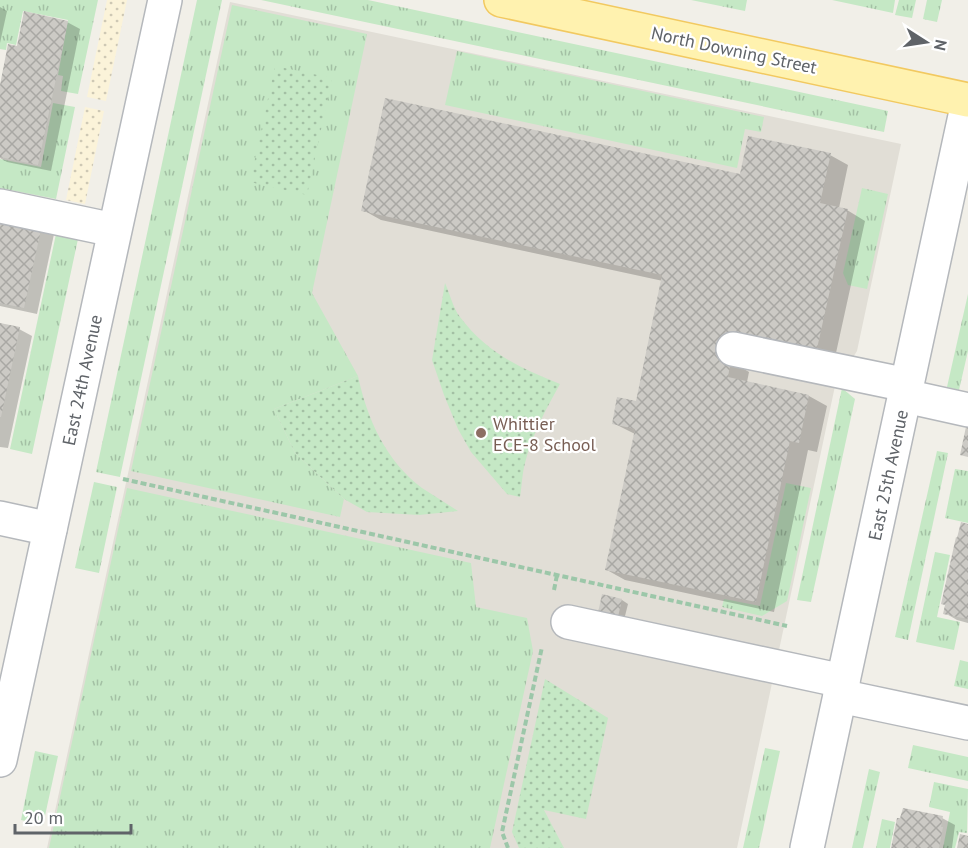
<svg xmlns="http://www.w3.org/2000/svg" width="968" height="848" viewBox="0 0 968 848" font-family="'PT Sans',sans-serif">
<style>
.education{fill:#e1ded6}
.grass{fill:url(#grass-tufts)}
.sand{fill:url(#sand-dots)}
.park{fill:url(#park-dots)}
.shadow{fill:#0003}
.building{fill:url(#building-cross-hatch)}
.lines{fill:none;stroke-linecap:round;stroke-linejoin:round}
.minor-casing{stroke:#b5b8bc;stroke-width:36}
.major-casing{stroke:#f2c960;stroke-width:36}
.path{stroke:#9cc7a9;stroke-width:4;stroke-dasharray:6 3;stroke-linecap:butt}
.minor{stroke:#fff;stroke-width:33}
.major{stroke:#fff2af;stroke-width:33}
.education-dot{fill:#8d6e63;stroke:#fff;stroke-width:2}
.labels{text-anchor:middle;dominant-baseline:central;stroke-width:4.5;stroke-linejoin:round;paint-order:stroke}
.street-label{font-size:18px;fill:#5f6368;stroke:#fff}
.education-label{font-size:18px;fill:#785e54;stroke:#fff;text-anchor:start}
</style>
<defs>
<pattern id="grass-tufts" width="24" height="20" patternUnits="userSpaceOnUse" patternTransform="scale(1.5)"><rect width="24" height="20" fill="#c5e8c5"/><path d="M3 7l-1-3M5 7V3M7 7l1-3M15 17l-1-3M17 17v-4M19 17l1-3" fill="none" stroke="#a3c0a4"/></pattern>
<pattern id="sand-dots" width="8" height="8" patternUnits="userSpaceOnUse" patternTransform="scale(1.5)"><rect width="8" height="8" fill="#fbf3d9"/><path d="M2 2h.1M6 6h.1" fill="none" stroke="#cec8b4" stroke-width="1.8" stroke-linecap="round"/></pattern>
<pattern id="park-dots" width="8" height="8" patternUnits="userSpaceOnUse" patternTransform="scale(1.5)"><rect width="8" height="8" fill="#c5e8c5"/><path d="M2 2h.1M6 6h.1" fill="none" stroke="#a3c0a4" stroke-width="1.8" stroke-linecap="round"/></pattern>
<pattern id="building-cross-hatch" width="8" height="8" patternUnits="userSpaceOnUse" patternTransform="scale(1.5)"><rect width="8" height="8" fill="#cccac5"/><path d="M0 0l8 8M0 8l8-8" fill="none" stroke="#a9a8a4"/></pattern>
</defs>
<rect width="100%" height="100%" fill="#f1efe8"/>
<path class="education" d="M230,2L901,144L857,351L835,386L737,848H47Z"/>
<g class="grass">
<path d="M0,0H98L78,94L61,91L63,76L58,75L68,20L23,11L16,45L7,43L6,50L0,49Z"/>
<path d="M197,0H222L120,477L96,472Z"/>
<path d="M261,0H368L888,111L884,132Z"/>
<path d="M691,0H747L745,11Z"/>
<path d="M832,0H895L893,13Z"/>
<path d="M899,0H916L912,18L895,15Z"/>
<path d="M927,0H942L937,22L923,19Z"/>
<path d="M232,5L367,34L312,293L358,376L274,409L295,453L344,499L340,517L131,471Z"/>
<path d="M457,51L764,117L761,132L745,129L737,168L445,105Z"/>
<path d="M53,103L75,107L56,199L0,188V159L41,167Z"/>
<path d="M862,188L888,194L867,289L848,285L843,273Z"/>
<path d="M56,234L78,239L32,454L10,449Z"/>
<path d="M968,294V351L959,390L947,387Z"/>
<path d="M842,388L855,399L811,602L797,600Z"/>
<path d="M937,451L948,453L908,640L895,637Z"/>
<path d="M955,469L968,471V523L945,518Z"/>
<path d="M94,482L117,487L99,573L75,568Z"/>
<path d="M786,483L811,488L787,601L762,616L722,607L724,599L760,606Z"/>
<path d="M127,488L471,563L476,607L527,618L533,651L490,848H49Z"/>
<path d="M935,552L950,555L937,617L960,622L954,650L916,642Z"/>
<path d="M960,660L968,662V689L954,686Z"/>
<path d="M913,745L968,757V781L908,768Z"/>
<path d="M765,748L780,751L759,848H743Z"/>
<path d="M35,751L58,756L43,825L21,820Z"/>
<path d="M869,769L880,772L863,848H852Z"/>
<path d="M934,782L968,789L967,833L959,832L955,848H943L950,812L929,807Z"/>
<path d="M882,819L895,822L890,848H876Z"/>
</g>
<g class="sand">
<path d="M107,0H127L106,101L87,97Z"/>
<path d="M85,107L104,111L85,204L66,200Z"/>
</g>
<g class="park">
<path d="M275,66L332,78L307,195L250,182Z"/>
<path d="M445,283C450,294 453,308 460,317C487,353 520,368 560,384C546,409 532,435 525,463C522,474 522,486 520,497L507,494L471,452L458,429L444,395L432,360Z"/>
<path d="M358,376C367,419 386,461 422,488C434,496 446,503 458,511L419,515L367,512L344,499L295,453L274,409Z"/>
<path d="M545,679L608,718L586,819L544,810L564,848H519L512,832Z"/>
</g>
<g class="shadow">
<path d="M0,7L7,11L0,43Z"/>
<path d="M67,22L80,29L51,171L7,162L0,158V92L18,48Z"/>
<path d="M830,155L848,165L839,208L847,210L865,221L834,362L739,366L749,372L747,382L809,396L827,406L817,452L808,450L774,612L625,580L607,570L635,434L613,423L637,402L663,281L381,220L363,210L741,176Z"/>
<path d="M0,218L54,234L37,314L0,306Z"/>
<path d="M0,325L19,329L32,336L8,448L0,447Z"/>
<path d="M968,525V623L957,620L945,613Z"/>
<path d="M603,596L622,600L628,604L624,620L599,612Z"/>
<path d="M942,818L955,825L952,848H892Z"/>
</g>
<g class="building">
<path d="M24,11L68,21L38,165L0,157V85L8,44L17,46Z"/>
<path d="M385,98L740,174L748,136L831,153L820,203L848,209L816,353L726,334L721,358L731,360L728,377L809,395L799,443L790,441L756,602L605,570L635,429L612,424L617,397L636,401L662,275L361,211Z"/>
<path d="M0,216L42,225L24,308L0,303Z"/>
<path d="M0,323L20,327L1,417H0Z"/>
<path d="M967,422H968V457L960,455Z"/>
<path d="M961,522L968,524V619L943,614L945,605L941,604L956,537L957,538Z"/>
<path d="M602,594L622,599L618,617L598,613Z"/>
<path d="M903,808L943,816L941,827H943L939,848H891L897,818H900Z"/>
<path d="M960,834L968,836V848H957Z"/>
</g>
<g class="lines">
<defs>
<g id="minor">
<path d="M0,206L114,230"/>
<path d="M733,349L907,385"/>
<path d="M905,396L968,410"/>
<path d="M0,518L50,529"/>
<path d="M568,622L843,681"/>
<path d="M840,696L968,723"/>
<path d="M0,760L165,0"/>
<path d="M807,848L968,102"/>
</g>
<path id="major" d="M501,0L968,100"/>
</defs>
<use href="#minor" class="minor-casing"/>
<use href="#major" class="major-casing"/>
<g class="path">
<path d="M123,479L787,626"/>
<path d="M554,590L557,575"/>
<path d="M508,848L502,832L542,647"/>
</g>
<use href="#minor" class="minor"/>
<use href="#major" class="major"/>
</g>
<circle class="education-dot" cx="481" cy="433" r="6"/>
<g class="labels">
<g class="street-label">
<text transform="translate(734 50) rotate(12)">North Downing Street</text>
<text transform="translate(82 380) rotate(-78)">East 24th Avenue</text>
<text transform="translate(888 475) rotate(-78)">East 25th Avenue</text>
</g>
<g class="education-label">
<text x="493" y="423">Whittier<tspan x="493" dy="21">ECE-8 School</tspan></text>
</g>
</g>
<g transform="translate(926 42) rotate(102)" stroke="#ffffff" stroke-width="4.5" paint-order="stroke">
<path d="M0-4.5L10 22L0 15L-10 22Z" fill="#5f6368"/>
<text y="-9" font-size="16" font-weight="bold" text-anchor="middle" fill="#5f6368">N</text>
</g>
<path d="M15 824v9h116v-9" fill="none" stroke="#5f6368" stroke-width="3"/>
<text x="24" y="824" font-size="18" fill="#5f6368" stroke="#ffffff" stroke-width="4.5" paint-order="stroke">20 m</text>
</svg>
